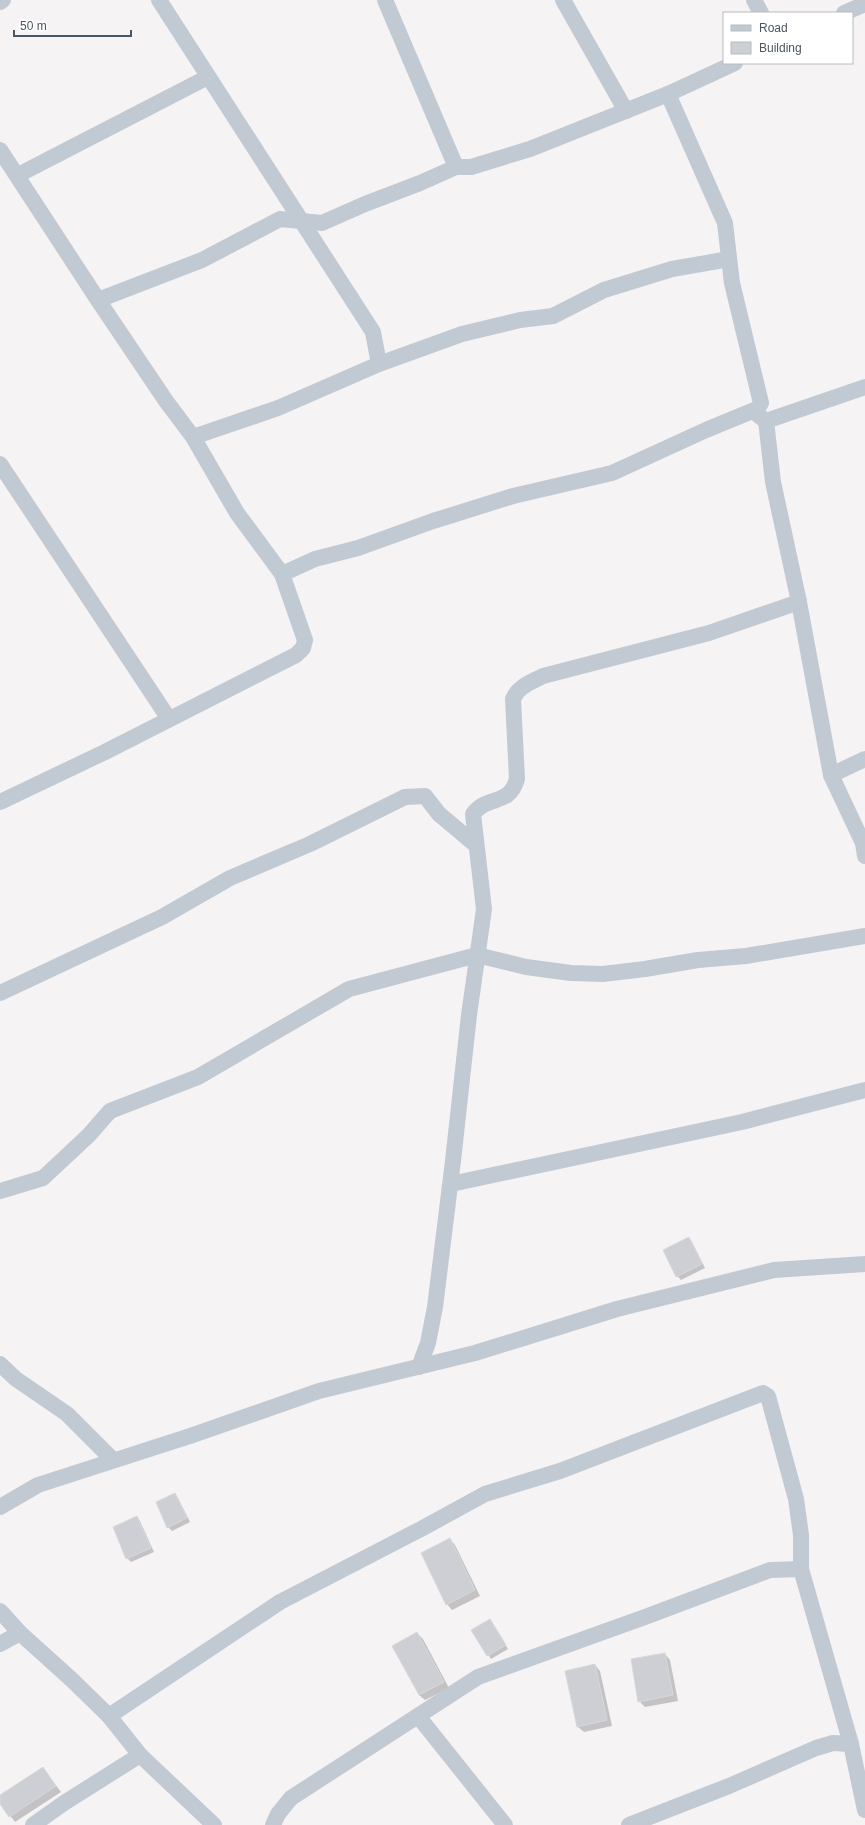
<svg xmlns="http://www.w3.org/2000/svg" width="865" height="1825" viewBox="0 0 865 1825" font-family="Helvetica,sans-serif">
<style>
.shadow{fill:#0003}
.building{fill:#cdcfd5;stroke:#d7d9de}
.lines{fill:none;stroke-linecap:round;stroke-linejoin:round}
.street{stroke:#c1cad2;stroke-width:16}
</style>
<rect width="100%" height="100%" fill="#f5f3f3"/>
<g class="shadow">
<path d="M688,1238L692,1242L705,1268L681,1280L677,1276Z"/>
<path d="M175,1495L178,1498L190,1522L172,1531L168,1527Z"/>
<path d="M137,1517L140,1521L154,1552L131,1562L127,1558Z"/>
<path d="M450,1539L455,1545L480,1596L452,1610L447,1604Z"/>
<path d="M490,1620L508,1649L491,1659L473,1630Z"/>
<path d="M417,1633L423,1639L449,1688L425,1700L419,1695Z"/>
<path d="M665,1654L670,1660L678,1701L645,1707L639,1701Z"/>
<path d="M595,1665L600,1671L612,1726L584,1732L578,1727L566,1671Z"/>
<path d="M43,1768L61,1792L15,1822L0,1802V1796Z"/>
</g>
<g class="building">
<path d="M689,1237L702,1264L676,1277L663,1250Z"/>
<path d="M175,1493L187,1518L167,1528L156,1502Z"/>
<path d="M137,1516L151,1548L126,1559L113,1527Z"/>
<path d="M450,1538L475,1590L446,1605L421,1553Z"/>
<path d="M490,1619L506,1645L487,1656L471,1630Z"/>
<path d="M417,1632L444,1682L419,1695L392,1646Z"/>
<path d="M665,1653L673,1695L638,1702L631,1659Z"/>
<path d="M595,1664L607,1720L577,1727L565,1671Z"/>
<path d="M43,1767L56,1786L9,1817L0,1804V1795Z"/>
</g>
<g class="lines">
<g class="street">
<path d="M159,0L373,332L379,364L278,408L193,437"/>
<path d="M385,0L456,167"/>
<path d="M563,0L626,111"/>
<path d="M754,0L761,13"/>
<path d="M0,2L3,0"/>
<path d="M844,13L865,4"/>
<path d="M0,150L98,300L166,401L193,437L237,513L282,574L305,640L303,648L296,655L105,752L0,802"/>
<path d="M18,175L208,77"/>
<path d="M98,300L202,260L280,219L322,223L365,204L420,183L456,167H471L530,149L668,94L735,63"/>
<path d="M379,364L462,334L520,320L553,316L604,290L672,269L729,259"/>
<path d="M758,415L766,421L865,387"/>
<path d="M766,421L773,482L799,602L831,775L863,843L865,856"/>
<path d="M0,464L169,719"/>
<path d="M282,574L315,559L358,548L433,521L513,496L612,473L706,430L757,409L761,403L732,283L725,223L668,94"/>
<path d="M831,775L865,759"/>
<path d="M0,993L162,917L230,878L310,844L405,797L425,796L439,814L476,845"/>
<path d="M451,1184L742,1122L865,1090"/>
<path d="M0,1191L43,1178L89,1135L110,1111L198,1077L349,989L477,955L526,967L571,973L603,974L645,969L698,960L746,956L865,936"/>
<path d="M0,1364L16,1379L67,1414L113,1460"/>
<path d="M419,1367L428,1343L435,1307L453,1161L469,1015L484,909L473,814C488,794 509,807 517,779L513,699C518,686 532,682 543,676L709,633L799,602"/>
<path d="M0,1507L38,1485L190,1436L319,1391L475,1353L617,1309L774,1270L865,1264"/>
<path d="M0,1611L20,1633L71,1679L109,1716L140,1755L214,1825"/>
<path d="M0,1644L20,1633"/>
<path d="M109,1716L280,1602L421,1529L485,1494L560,1471L763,1393L768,1396L796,1499L801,1535V1569L851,1744L865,1810"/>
<path d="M418,1716L505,1825"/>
<path d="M33,1825L64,1803L140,1755"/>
<path d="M273,1825L278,1814L291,1798L478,1677L645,1617L770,1570L801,1569"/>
<path d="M629,1825L729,1786L816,1748L833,1743L851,1744"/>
</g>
</g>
<rect x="723" y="12" width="130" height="52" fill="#ffffff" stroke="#b7bbc0"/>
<rect x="731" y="25" width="20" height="6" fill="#c1cad2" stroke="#b7bbc0"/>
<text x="759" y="32" font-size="12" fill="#4a5661">Road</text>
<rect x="731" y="42" width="20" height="12" fill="#cdcfd5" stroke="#b7bbc0"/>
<text x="759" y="52" font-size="12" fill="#4a5661">Building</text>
<path d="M14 30v6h117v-6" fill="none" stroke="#4a5661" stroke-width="2"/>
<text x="20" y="30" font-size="12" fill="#4a5661" stroke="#ffffff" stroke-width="3" paint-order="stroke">50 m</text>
</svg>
